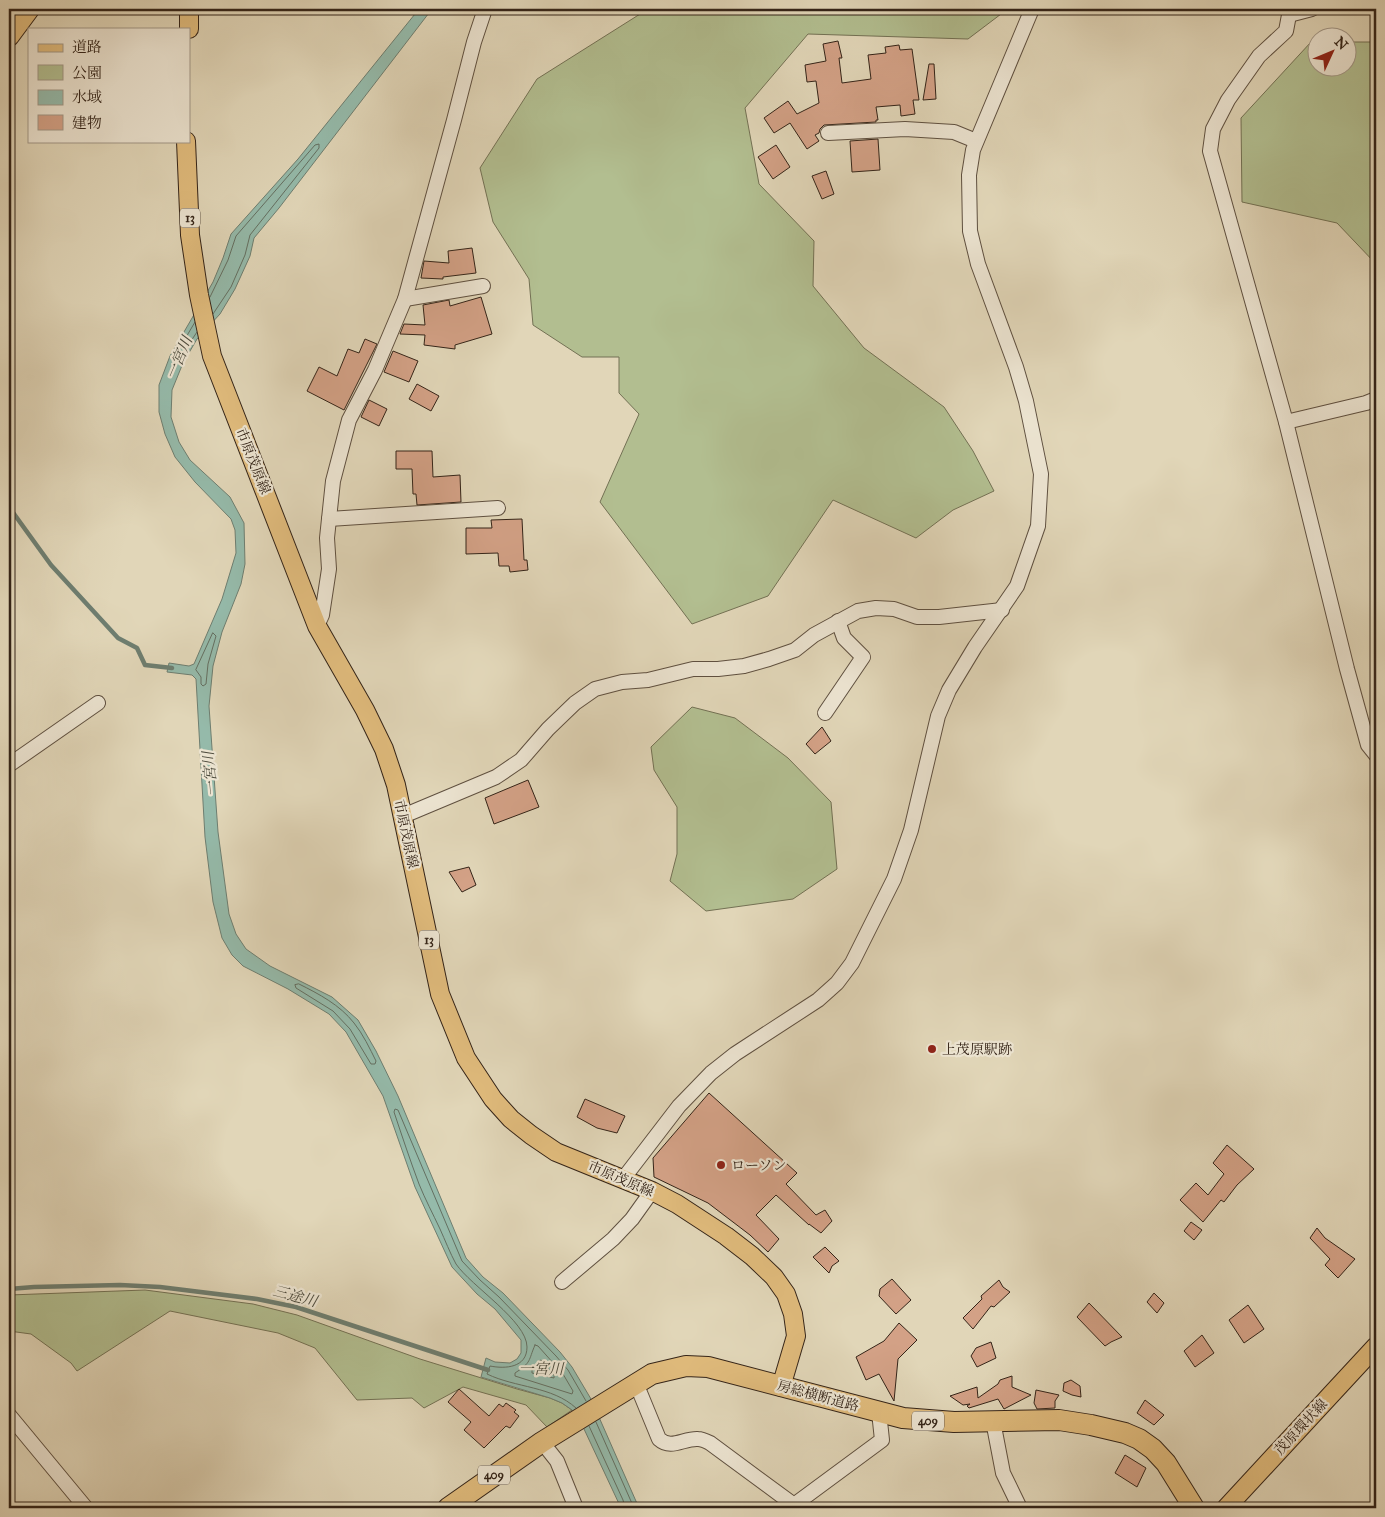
<svg xmlns="http://www.w3.org/2000/svg" width="1385" height="1517" viewBox="0 0 1385 1517" font-family="'IM FELL Great Primer','Noto Serif JP',serif">
<style>
.green{fill:#b2be90;stroke:#737154}
.water{fill:#95baaa;stroke:#6e7e70}
.lines{fill:none;stroke-linecap:round;stroke-linejoin:round}
.shore{stroke:#646f61;stroke-width:1}
.stream{stroke:#6e7e70;stroke-width:4.5}
.building{fill:#d3a186;stroke:#342418}
.minor-casing{stroke:#5f5040;stroke-width:16}
.major-casing{stroke:#342418;stroke-width:20}
.highway-casing{stroke:#342418;stroke-width:22}
.minor{stroke:#ece4d1;stroke-width:14}
.major{stroke:#e0bb7c;stroke-width:18}
.highway{stroke:#e0bb7c;stroke-width:20}
.poi-dot{fill:#8f2418;stroke:#ece4d1;stroke-width:2}
.labels{text-anchor:middle;dominant-baseline:central;stroke-width:4.5;stroke-linejoin:round;paint-order:stroke}
.shield{fill:#ece4d1;stroke:#6b5e50;stroke-width:1}
.shield-label{font-size:12px;font-weight:bold;fill:#342418}
.street-label{font-size:14px;fill:#342418;stroke:#ece4d1}
.poi-label{font-size:14px;fill:#342418;stroke:#ece4d1;text-anchor:start}
.water-label{font-size:15px;font-style:italic;fill:#4c4a3c;stroke:#ece4d1}
</style>
<rect width="100%" height="100%" fill="#e1d6b8"/>
<filter id="stains"><feTurbulence type="fractalNoise" baseFrequency=".004" numOctaves="4"/><feColorMatrix values="0 0 0 0 .2 0 0 0 0 .09 0 0 0 0 .02 0 0 0 .5 -.17"/></filter>
<radialGradient id="worn" r=".72"><stop offset=".6" stop-color="#630" stop-opacity="0"/><stop offset="1" stop-color="#630" stop-opacity=".3"/></radialGradient>
<g class="green">
<path d="M648,9H1004L1005,11L968,39L808,34L745,108L759,184L814,241L813,286L864,348L944,407L973,451L994,491L953,510L916,538L833,500L768,596L692,624L600,502L639,414L619,393V357H582L533,325L529,279L493,222L480,168L537,79Z"/>
<path d="M1311,42H1317L1318,68H1348V42H1376V264L1337,223L1242,202L1241,118Z"/>
<path d="M692,707L735,718L788,758L831,802L837,869L793,899L706,911L670,881L677,854V807L654,770L651,747Z"/>
<path d="M145,1290L253,1304L297,1315L420,1359L517,1389L550,1398L562,1403L572,1410L547,1427L526,1405L463,1387L424,1408L412,1398L357,1400L315,1348L278,1333L170,1311L77,1371L71,1363L31,1334L9,1331V1295Z"/>
</g>
<path class="water" d="M419,9H432L279,208L254,238L250,256L235,289L220,314L197,339L183,363L172,390L171,417L179,442L190,460L230,497L244,523L245,564L241,584L222,632L213,666L209,706L218,832L229,914L236,934L246,949L270,966L332,997L358,1020L376,1051L398,1096L466,1258L483,1277L503,1293L560,1352L572,1367L591,1399L639,1508H621L584,1429L572,1410L562,1403L550,1398L481,1377L486,1358L495,1362L510,1363L517,1359L521,1353V1340L495,1309L477,1294L452,1267L415,1187L383,1096L346,1032L329,1014L288,989L243,966L232,955L222,938L213,902L205,837L196,679L192,675L167,672L169,663L189,666L194,664L222,599L236,553L235,530L231,519L195,482L175,457L165,434L159,412V385L170,356L213,282L223,258L231,234L298,159Z"/>
<g class="lines">
<g class="shore">
<path d="M210,297L228,260L236,236L315,145L319,144V148L250,235L245,255L231,287L213,314"/>
<path d="M195,322L175,356L176,359H179L197,332"/>
<path d="M213,633L216,636L208,664L206,684L203,686L201,684V677L196,670Z"/>
<path d="M299,984C319,994 340,1005 354,1023C363,1034 370,1049 376,1061L375,1064H371L350,1029L333,1011L296,988L295,985Z"/>
<path d="M535,1345L538,1346L563,1374L573,1391L572,1394L515,1376V1373C532,1362 528,1361 535,1345Z"/>
<path d="M539,1361L541,1360L554,1375V1378L532,1373V1371Z"/>
<path d="M576,1408C552,1386 516,1388 487,1374L490,1366C505,1369 527,1368 527,1347C527,1321 471,1286 456,1264C450,1253 445,1240 440,1229C433,1214 425,1199 419,1184C410,1160 402,1136 394,1112L395,1109L398,1110L462,1261L480,1280L499,1297L556,1356L568,1370L586,1401"/>
<path d="M596,1422L634,1508"/>
<path d="M589,1426L623,1500L625,1508"/>
</g>
<g class="stream">
<path d="M9,507L51,565L118,638L137,648L145,665L172,668"/>
<path d="M9,1289L34,1287L120,1285L160,1287L257,1299L296,1307L488,1370"/>
</g>
</g>
<g class="building">
<path d="M838,41L842,58H839L842,83L871,79L868,55L886,53L885,47L899,45L900,50L912,49L919,100H913L915,114L901,116L900,105L876,107L878,120H876V122L824,125L820,129L819,133L815,135L819,141L807,149L790,123L774,133L764,118L788,101L797,114L819,103L816,81L807,82L805,65L826,61L823,44Z"/>
<path d="M929,64H934L936,99L923,100Z"/>
<path d="M878,139L880,170L852,172L850,141Z"/>
<path d="M776,145L790,167L773,179L758,157Z"/>
<path d="M826,171L834,194L822,199L812,176Z"/>
<path d="M472,248L476,273L443,277V279L421,278L424,261L449,263L448,251Z"/>
<path d="M481,297L492,334L455,345V349L424,345L425,335L400,334L404,324L425,325L423,305L449,300L450,306Z"/>
<path d="M365,339L377,344L344,410L307,391L319,367L337,376L348,349L359,353Z"/>
<path d="M393,351L418,361L409,382L384,372Z"/>
<path d="M417,384L439,396L431,411L409,399Z"/>
<path d="M369,400L387,409L379,426L361,417Z"/>
<path d="M396,451H432L433,477L460,475L461,502L417,505L416,494H413L412,469H396Z"/>
<path d="M522,519L524,560H527L528,570L510,572L509,566H499L498,553L466,554V528H492L491,520Z"/>
<path d="M822,727L831,741L815,754L806,744Z"/>
<path d="M528,780L539,807L494,824L485,798Z"/>
<path d="M469,867L476,885L462,892L449,872Z"/>
<path d="M709,1093L797,1173L786,1184L816,1215L825,1210L832,1221L821,1233L809,1224V1225L776,1195L756,1215L779,1239L768,1252L750,1235L708,1203L654,1177L653,1158Z"/>
<path d="M585,1099L625,1116L617,1133L597,1128L577,1117Z"/>
<path d="M1227,1145L1254,1169L1237,1185L1224,1202L1221,1200L1203,1222L1180,1200L1196,1183L1208,1195L1224,1174L1213,1163Z"/>
<path d="M1191,1222L1202,1230L1194,1240L1184,1231Z"/>
<path d="M1317,1228L1325,1238L1355,1259L1338,1278L1325,1265L1330,1259L1310,1238Z"/>
<path d="M825,1247L839,1261L832,1266L829,1273L813,1257Z"/>
<path d="M892,1279L911,1300L896,1314L879,1296L880,1289Z"/>
<path d="M999,1280L1003,1287L1010,1292L994,1307L991,1306L973,1329L963,1318L982,1299L981,1296Z"/>
<path d="M1154,1293L1164,1303L1157,1313L1147,1302Z"/>
<path d="M1089,1303L1122,1337L1111,1342L1105,1346L1077,1317Z"/>
<path d="M1248,1305L1264,1329L1244,1343L1229,1320Z"/>
<path d="M899,1323L917,1340L898,1359L894,1401L879,1374L866,1380L856,1357L884,1341Z"/>
<path d="M1202,1335L1214,1353L1195,1367L1184,1351Z"/>
<path d="M991,1342L996,1358L977,1367L971,1356L976,1348Z"/>
<path d="M1012,1376V1387L1031,1395L1004,1409L998,1399L969,1408L967,1406L970,1404L963,1405L950,1396L977,1387L978,1398L998,1384L1000,1380Z"/>
<path d="M1071,1380L1080,1386L1081,1397L1072,1395L1063,1391L1064,1383Z"/>
<path d="M459,1389L489,1416L499,1404L503,1407L506,1403L516,1410L514,1412L519,1416L510,1428L506,1426L484,1448L464,1430L471,1422L448,1402Z"/>
<path d="M1036,1390L1059,1395L1055,1401V1408L1037,1409L1034,1403Z"/>
<path d="M1145,1400L1164,1415L1154,1425L1137,1413Z"/>
<path d="M1125,1455L1146,1468L1137,1487L1115,1473Z"/>
</g>
<g class="lines">
<defs>
<g id="minor">
<path d="M1289,9V15L1286,31L1259,56L1228,100L1213,129L1210,151L1286,422L1347,669L1368,745L1376,755"/>
<path d="M1289,15L1312,9"/>
<path d="M828,133L905,129L954,132L976,141"/>
<path d="M405,299L483,286"/>
<path d="M1286,422L1366,403L1376,399"/>
<path d="M329,519L498,508"/>
<path d="M317,626L322,615L329,569L327,538L333,481L349,420L375,370L405,299L454,120L474,42L485,9"/>
<path d="M825,713L863,657L844,638L838,621"/>
<path d="M9,765L98,703"/>
<path d="M403,816L496,777L521,760L548,729L575,703L595,689L622,682L648,680L693,669H718L744,666L769,659L795,650L814,635L858,611L876,608L894,609L917,617H939L1002,610"/>
<path d="M623,1179L679,1106L711,1073L735,1054L818,1000L837,983L852,963L894,879L911,830L938,716L949,690L975,647L1017,586L1038,526L1041,474L1026,401L1016,367L978,264L970,231L969,175L973,150L1032,9"/>
<path d="M562,1282L613,1239L632,1219L652,1191"/>
<path d="M636,1383L659,1439C671,1450 684,1438 698,1439C702,1439 706,1441 710,1443L794,1505L797,1508"/>
<path d="M9,1415L86,1508"/>
<path d="M993,1421L1003,1473L1020,1508"/>
<path d="M542,1442L557,1461L576,1508"/>
<path d="M794,1505L882,1440L879,1412"/>
</g>
<g id="major">
<path d="M189,29V9"/>
<path d="M186,141L190,235L199,295L212,356L317,626L365,710L384,749L396,785L440,994L466,1058L493,1099L511,1119L531,1135L556,1152L652,1191L677,1204L726,1236L752,1256L774,1277L786,1294L793,1314L796,1336L781,1387"/>
<path d="M1226,1508L1376,1346"/>
</g>
<g id="highway">
<path d="M9,36L29,9"/>
<path d="M448,1508L542,1442L652,1374L686,1366L708,1367L903,1418L954,1422L1059,1420L1091,1425L1125,1433L1139,1439L1153,1449L1166,1463L1194,1508"/>
</g>
</defs>
<use href="#minor" class="minor-casing"/>
<use href="#major" class="major-casing"/>
<use href="#highway" class="highway-casing"/>
<use href="#minor" class="minor"/>
<use href="#major" class="major"/>
<use href="#highway" class="highway"/>
</g>
<g class="poi-dot">
<circle cx="932" cy="1049" r="5"/>
<circle cx="721" cy="1165" r="5"/>
</g>
<g class="labels">
<g class="shield">
<rect x="180" y="208.5" width="20" height="19" rx="4"/>
<rect x="419" y="930.5" width="20" height="19" rx="4"/>
<rect x="912" y="1411.5" width="32" height="19" rx="4"/>
<rect x="478" y="1465.5" width="32" height="19" rx="4"/>
</g>
<g class="shield-label">
<text x="190" y="218">13</text>
<text x="429" y="940">13</text>
<text x="928" y="1421">409</text>
<text x="494" y="1475">409</text>
</g>
<g class="street-label">
<text transform="translate(253 461) rotate(68)">市原茂原線</text>
<text transform="translate(406 834) rotate(78)">市原茂原線</text>
<text transform="translate(621 1179) rotate(23)">市原茂原線</text>
<text transform="translate(818 1396) rotate(15)">房総横断道路</text>
<text transform="translate(1301 1427) rotate(-47)">茂原環状線</text>
</g>
<g class="poi-label">
<text x="942" y="1049">上茂原駅跡</text>
<text x="731" y="1165">ローソン</text>
</g>
<g class="water-label">
<text transform="translate(179 358) rotate(-67)">一宮川</text>
<text transform="translate(210 774) rotate(-95)">一宮川</text>
<text transform="translate(295 1296) rotate(15)">三途川</text>
<text x="541" y="1369">一宮川</text>
</g>
</g>
<rect width="1385" height="1517" fill="none" stroke="#e1d6b8" stroke-width="30"/>
<rect x="10" y="10" width="1365" height="1497" fill="none" stroke="#342418" stroke-width="2.5"/>
<rect x="15" y="15" width="1355" height="1487" fill="none" stroke="#342418"/>
<rect x="28" y="28" width="162" height="115" fill="#ece4d1" stroke="#a29787"/>
<rect x="38" y="44" width="25" height="8" fill="#e0bb7c" stroke="#a29787"/>
<text x="72" y="52" font-size="15" fill="#342418">道路</text>
<rect x="38" y="65" width="25" height="15" fill="#b2be90" stroke="#a29787"/>
<text x="72" y="78" font-size="15" fill="#342418">公園</text>
<rect x="38" y="90" width="25" height="15" fill="#95baaa" stroke="#a29787"/>
<text x="72" y="102" font-size="15" fill="#342418">水域</text>
<rect x="38" y="115" width="25" height="15" fill="#d3a186" stroke="#a29787"/>
<text x="72" y="128" font-size="15" fill="#342418">建物</text>
<g transform="translate(1332 52) rotate(46)"><circle r="24" fill="#ece4d1" stroke="#a29787"/>
<path d="M0-4L9 19L0 12L-9 19Z" fill="#8f2418"/>
<text y="-8" font-size="14" font-weight="bold" text-anchor="middle" fill="#342418">N</text>
</g>
<rect width="100%" height="100%" filter="url(#stains)"/>
<rect width="100%" height="100%" fill="url(#worn)"/>
</svg>
